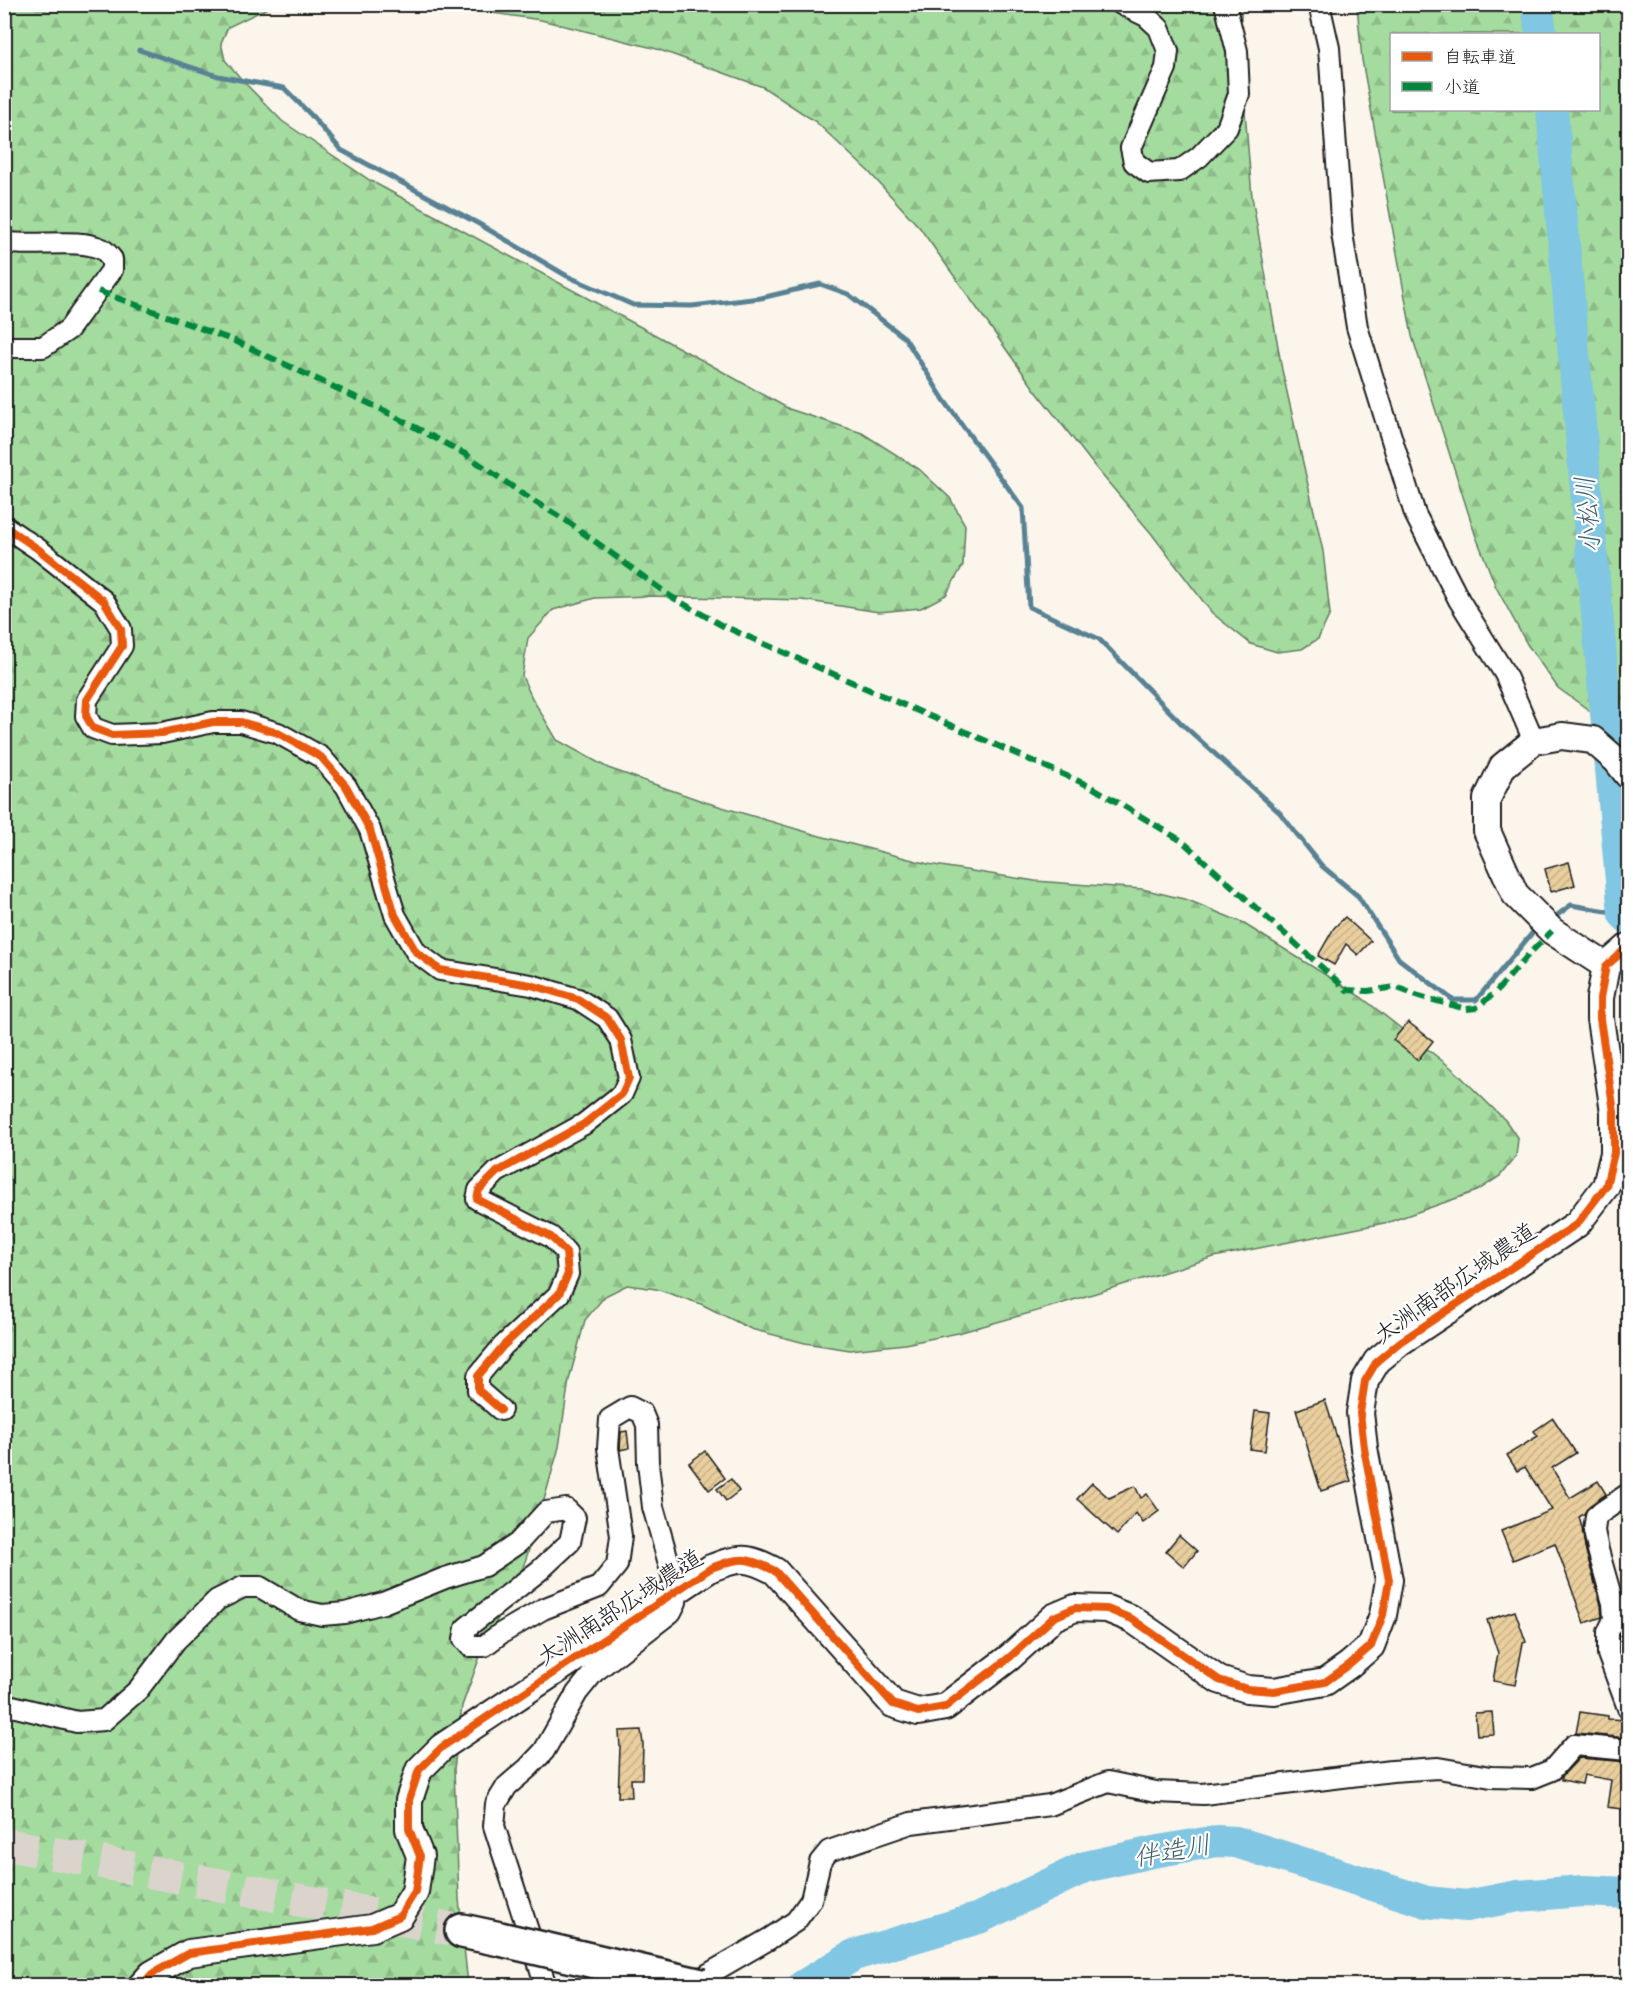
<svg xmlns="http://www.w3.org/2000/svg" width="1633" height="1990" viewBox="0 0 1633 1990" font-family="Caveat,'Klee One',sans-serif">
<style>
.forest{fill:url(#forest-firs);stroke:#607c5e;stroke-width:1.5;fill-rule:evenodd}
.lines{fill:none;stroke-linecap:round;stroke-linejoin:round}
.stream{stroke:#598293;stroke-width:5}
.river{stroke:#81c6e2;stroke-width:32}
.building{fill:url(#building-hatch);stroke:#1c1c1c;stroke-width:1.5}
.motorway-tunnel{stroke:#dad4cd;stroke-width:33;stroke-dasharray:33 16;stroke-linecap:butt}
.minor-casing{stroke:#1c1c1c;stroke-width:24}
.tertiary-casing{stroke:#1c1c1c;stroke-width:30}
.motorway-casing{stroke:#1c1c1c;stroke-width:38}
.minor{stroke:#fff;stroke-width:20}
.tertiary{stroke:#fff;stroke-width:26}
.motorway{stroke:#fff;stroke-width:33}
.motorway-bridge-casing{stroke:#1c1c1c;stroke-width:38;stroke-linecap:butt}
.motorway-bridge{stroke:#fff;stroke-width:33}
.quiet{stroke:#00873e;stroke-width:6;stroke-dasharray:12 6;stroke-linecap:butt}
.cycleway-casing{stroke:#fff;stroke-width:11}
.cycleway{stroke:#e8590c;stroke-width:8}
.labels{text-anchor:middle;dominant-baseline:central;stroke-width:4.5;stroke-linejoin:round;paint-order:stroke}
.street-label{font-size:24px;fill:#1c1c1c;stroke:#fff}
.water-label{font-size:26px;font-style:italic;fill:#44606b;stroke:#fff}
</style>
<defs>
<pattern id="forest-firs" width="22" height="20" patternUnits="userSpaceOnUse" patternTransform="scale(1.5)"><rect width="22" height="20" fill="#a4db9f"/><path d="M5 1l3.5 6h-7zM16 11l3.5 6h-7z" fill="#8dbb88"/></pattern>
<pattern id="building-hatch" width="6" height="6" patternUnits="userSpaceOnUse" patternTransform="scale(1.5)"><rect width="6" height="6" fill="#e9cf9e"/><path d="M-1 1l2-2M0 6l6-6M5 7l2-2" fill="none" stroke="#c7b188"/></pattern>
</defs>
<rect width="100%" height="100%" fill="#fbf5ec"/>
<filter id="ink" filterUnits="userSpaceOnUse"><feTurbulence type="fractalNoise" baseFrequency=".0167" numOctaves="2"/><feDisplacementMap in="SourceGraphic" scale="12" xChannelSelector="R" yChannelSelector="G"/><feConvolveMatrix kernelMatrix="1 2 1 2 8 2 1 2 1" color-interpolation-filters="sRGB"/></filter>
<g filter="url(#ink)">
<g class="forest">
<path d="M5,5H274L228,27L221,43L225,60L243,81L282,121L371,181L709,364L789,409L862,433L919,469L950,498L965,525L963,565L946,595L921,608L879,612L802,600L649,596L595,598L553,610L528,638L522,676L532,698L557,740L608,768L705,802L820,836L928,864L1035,881L1142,889L1188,900L1241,922L1361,997L1454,1070L1506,1121L1518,1139L1516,1156L1500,1176L1477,1191L1389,1222L1214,1257L1037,1311L958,1333L905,1344L850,1350L805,1343L751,1329L701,1304L656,1289L627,1285L605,1296L585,1320L569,1380L559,1447L536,1528L517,1586L487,1637L462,1706L454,1769L459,1899L468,1985L5,1986Z"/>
<path d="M436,5H1242L1239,38L1252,197L1282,370L1323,551L1330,614L1318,639L1302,649L1277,652L1251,644L1212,613L1151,533L1096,468L1035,390L920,228L869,172L816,122L763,87L657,49L541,20Z"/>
<path d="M1357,5H1628V738L1558,688L1527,644L1496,587L1475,534L1412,336L1362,60ZM1392,34H1598V110H1392Z"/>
</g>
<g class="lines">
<g class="stream">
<path d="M139,50L218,76L284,88L311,115L341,150L479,224L567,276L633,305L692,306L761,298L820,284L848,294L905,338L944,400L1023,508L1029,607L1099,639L1181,723L1280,813L1322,866L1358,896L1399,959L1453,1000H1476L1533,932L1539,928"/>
<path d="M1552,919L1571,905L1624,914"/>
</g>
<g class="river">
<path d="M1537,4L1541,34"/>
<path d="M1552,110L1624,914L1628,918"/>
<path d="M803,1986L854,1955L979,1918L1085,1867L1153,1852L1217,1841L1236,1842L1427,1902L1466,1906L1518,1896L1583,1891L1628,1893"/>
</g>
</g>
<g class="building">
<path d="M1569,862L1575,885L1551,892L1545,869Z"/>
<path d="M1345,917L1371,941L1358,955L1346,944L1334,965L1318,956L1334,928Z"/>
<path d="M1408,1022L1433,1041L1418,1060L1393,1040Z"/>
<path d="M1325,1400L1351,1481L1321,1491L1296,1410Z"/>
<path d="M1255,1411L1270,1413L1265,1451L1250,1449Z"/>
<path d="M1553,1418L1576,1453L1552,1468L1570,1498L1598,1481L1606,1494L1589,1506L1584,1514L1579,1517L1582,1528L1585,1548L1601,1605L1602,1617L1584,1623L1555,1543L1513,1560L1501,1531L1552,1510L1525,1467L1517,1471L1507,1455L1538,1436L1534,1431Z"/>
<path d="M627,1431L629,1448L620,1450L621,1432Z"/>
<path d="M705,1451L725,1478L709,1490L689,1463Z"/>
<path d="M731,1479L739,1491L726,1501L717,1489Z"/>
<path d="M1092,1483L1109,1498L1135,1486L1141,1498L1147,1494L1159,1511L1143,1523L1136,1513L1117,1535L1077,1499Z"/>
<path d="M1179,1535L1197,1551L1184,1567L1166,1551Z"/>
<path d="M1515,1611L1526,1642L1523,1643L1515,1685L1493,1681L1498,1653L1487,1620Z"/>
<path d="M1629,1629V1675L1620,1652V1635L1621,1632Z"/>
<path d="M1492,1712L1494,1734L1477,1735L1475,1713Z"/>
<path d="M1580,1712L1608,1716V1719L1627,1720V1738L1576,1733Z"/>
<path d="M641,1730L643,1744L642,1779H631L632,1797H618L620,1748L619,1731Z"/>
<path d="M1579,1758L1629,1762V1810L1607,1807L1611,1780L1584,1775L1582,1784L1562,1780V1776Z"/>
</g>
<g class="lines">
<path class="motorway-tunnel" d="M4,1844L462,1931"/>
<defs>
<g id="minor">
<path d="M1121,4L1146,16L1159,28L1168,51L1166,68L1131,148L1134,162L1149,173L1179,171L1199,157L1227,128L1239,94L1237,51L1225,4"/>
<path d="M1319,4L1329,48L1342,233L1357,327L1415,514L1459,600L1505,674L1534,741"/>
<path d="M4,242C34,248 77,237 102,249C106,251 109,256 112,259V270L69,329L43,347H4"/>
<path d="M4,526L38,549L104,601L121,629L122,646L87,700L86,716L93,728L112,735L162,733L213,722H241L278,733L321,757L346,786L370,830L395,915L416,952L440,970L531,985L578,999L607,1018L621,1040L629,1078L622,1094L584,1124L497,1172L479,1190L477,1199L551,1237L566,1252L568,1274L559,1294L503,1346L478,1376V1390L501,1410"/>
<path d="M1628,1494L1596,1516L1594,1531L1598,1550L1613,1603L1614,1619L1608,1632V1654L1628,1708"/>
<path d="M4,1704L77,1722L104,1720L138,1690L176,1640L217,1600L243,1587H260L299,1610L322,1615L345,1613L383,1603L445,1578L484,1566L518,1543L546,1512L566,1509L575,1518L570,1542L540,1570L466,1628L464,1639L470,1646H484L500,1634L543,1609L599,1587L617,1565L621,1536L608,1448L610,1419L630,1407L642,1413L647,1425L648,1463L653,1507L677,1592L676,1602L671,1612L594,1672L577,1693L544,1751L528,1768L507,1786L496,1804L494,1826L546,1986"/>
<path d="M688,1986L769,1939L796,1921L811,1900L820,1862L829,1851L911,1823L1050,1805L1108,1782L1156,1792L1203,1794L1392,1771L1438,1768L1491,1777L1532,1778L1552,1770L1574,1745L1628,1750"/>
</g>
<g id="tertiary">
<path d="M1606,966L1552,931L1515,894L1487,831V799L1503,766L1534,741L1562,736L1593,740L1616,760L1628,775"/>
<path d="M141,1986L152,1974L189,1953L372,1928L400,1916L415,1892L420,1856L409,1829V1800L419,1770L442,1747L711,1568C740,1557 746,1556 775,1571L893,1704L918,1712L945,1707L1010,1657L1054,1617L1075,1608L1107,1609L1132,1619L1219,1680L1247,1689L1274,1691L1325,1682L1349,1665L1371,1646L1383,1615L1389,1580L1364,1448L1360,1413L1365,1381L1377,1361L1400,1342L1577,1224L1606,1186L1614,1153V1112L1600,1019V998L1606,966L1628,947"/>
</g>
<path id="motorway" d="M462,1931L500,1939"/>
</defs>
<use href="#minor" class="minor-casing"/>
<use href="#tertiary" class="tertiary-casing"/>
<use href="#motorway" class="motorway-casing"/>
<use href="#minor" class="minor"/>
<use href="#tertiary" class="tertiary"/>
<use href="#motorway" class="motorway"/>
<defs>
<path id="motorway-bridge" d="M500,1939L702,1986"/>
</defs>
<use href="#motorway-bridge" class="motorway-bridge-casing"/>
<use href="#motorway-bridge" class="motorway-bridge"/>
<path class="quiet" d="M98,291L235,341L381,409L465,454L530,499L567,521L670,596L721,625L1092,787L1182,841L1347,990L1368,991L1395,987L1419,996L1466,1009L1476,1008L1496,992L1529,954L1552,931"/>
<defs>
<g id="cycleway">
<path d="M4,526L38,549L104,601L121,629L122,646L87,700L86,716L93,728L112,735L162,733L213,722H241L278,733L321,757L346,786L370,830L395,915L416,952L440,970L531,985L578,999L607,1018L621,1040L629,1078L622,1094L584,1124L497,1172L479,1190L477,1199L551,1237L566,1252L568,1274L559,1294L503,1346L478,1376V1390L501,1410"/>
<path d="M141,1986L152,1974L189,1953L372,1928L400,1916L415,1892L420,1856L409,1829V1800L419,1770L442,1747L711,1568C740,1557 746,1556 775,1571L893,1704L918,1712L945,1707L1010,1657L1054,1617L1075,1608L1107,1609L1132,1619L1219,1680L1247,1689L1274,1691L1325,1682L1349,1665L1371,1646L1383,1615L1389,1580L1364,1448L1360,1413L1365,1381L1377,1361L1400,1342L1577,1224L1606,1186L1614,1153V1112L1600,1019V998L1606,966L1628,947"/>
</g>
</defs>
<use href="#cycleway" class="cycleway-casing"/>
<use href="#cycleway" class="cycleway"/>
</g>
</g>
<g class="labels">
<g class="street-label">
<text transform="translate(1455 1283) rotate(-35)">大洲南部広域農道</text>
<text transform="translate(620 1607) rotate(-33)">大洲南部広域農道</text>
</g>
<g class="water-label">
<text transform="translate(1588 515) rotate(-95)">小松川</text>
<text transform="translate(1172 1851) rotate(-10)">伴造川</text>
</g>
</g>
<rect width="1633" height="1990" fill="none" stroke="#fff" stroke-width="24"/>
<rect x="12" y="12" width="1609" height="1966" fill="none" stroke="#1c1c1c" stroke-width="2" filter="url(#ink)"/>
<rect x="1390" y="33" width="210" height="78" fill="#ffffff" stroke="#a4a4a4" stroke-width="1.5"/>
<rect x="1402" y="52" width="30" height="9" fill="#e8590c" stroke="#a4a4a4" stroke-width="1.5"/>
<text x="1444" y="63" font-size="18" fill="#1c1c1c">自転車道</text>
<rect x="1402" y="82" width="30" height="9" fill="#00873e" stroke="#a4a4a4" stroke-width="1.5"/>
<text x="1444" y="93" font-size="18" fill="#1c1c1c">小道</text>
</svg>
